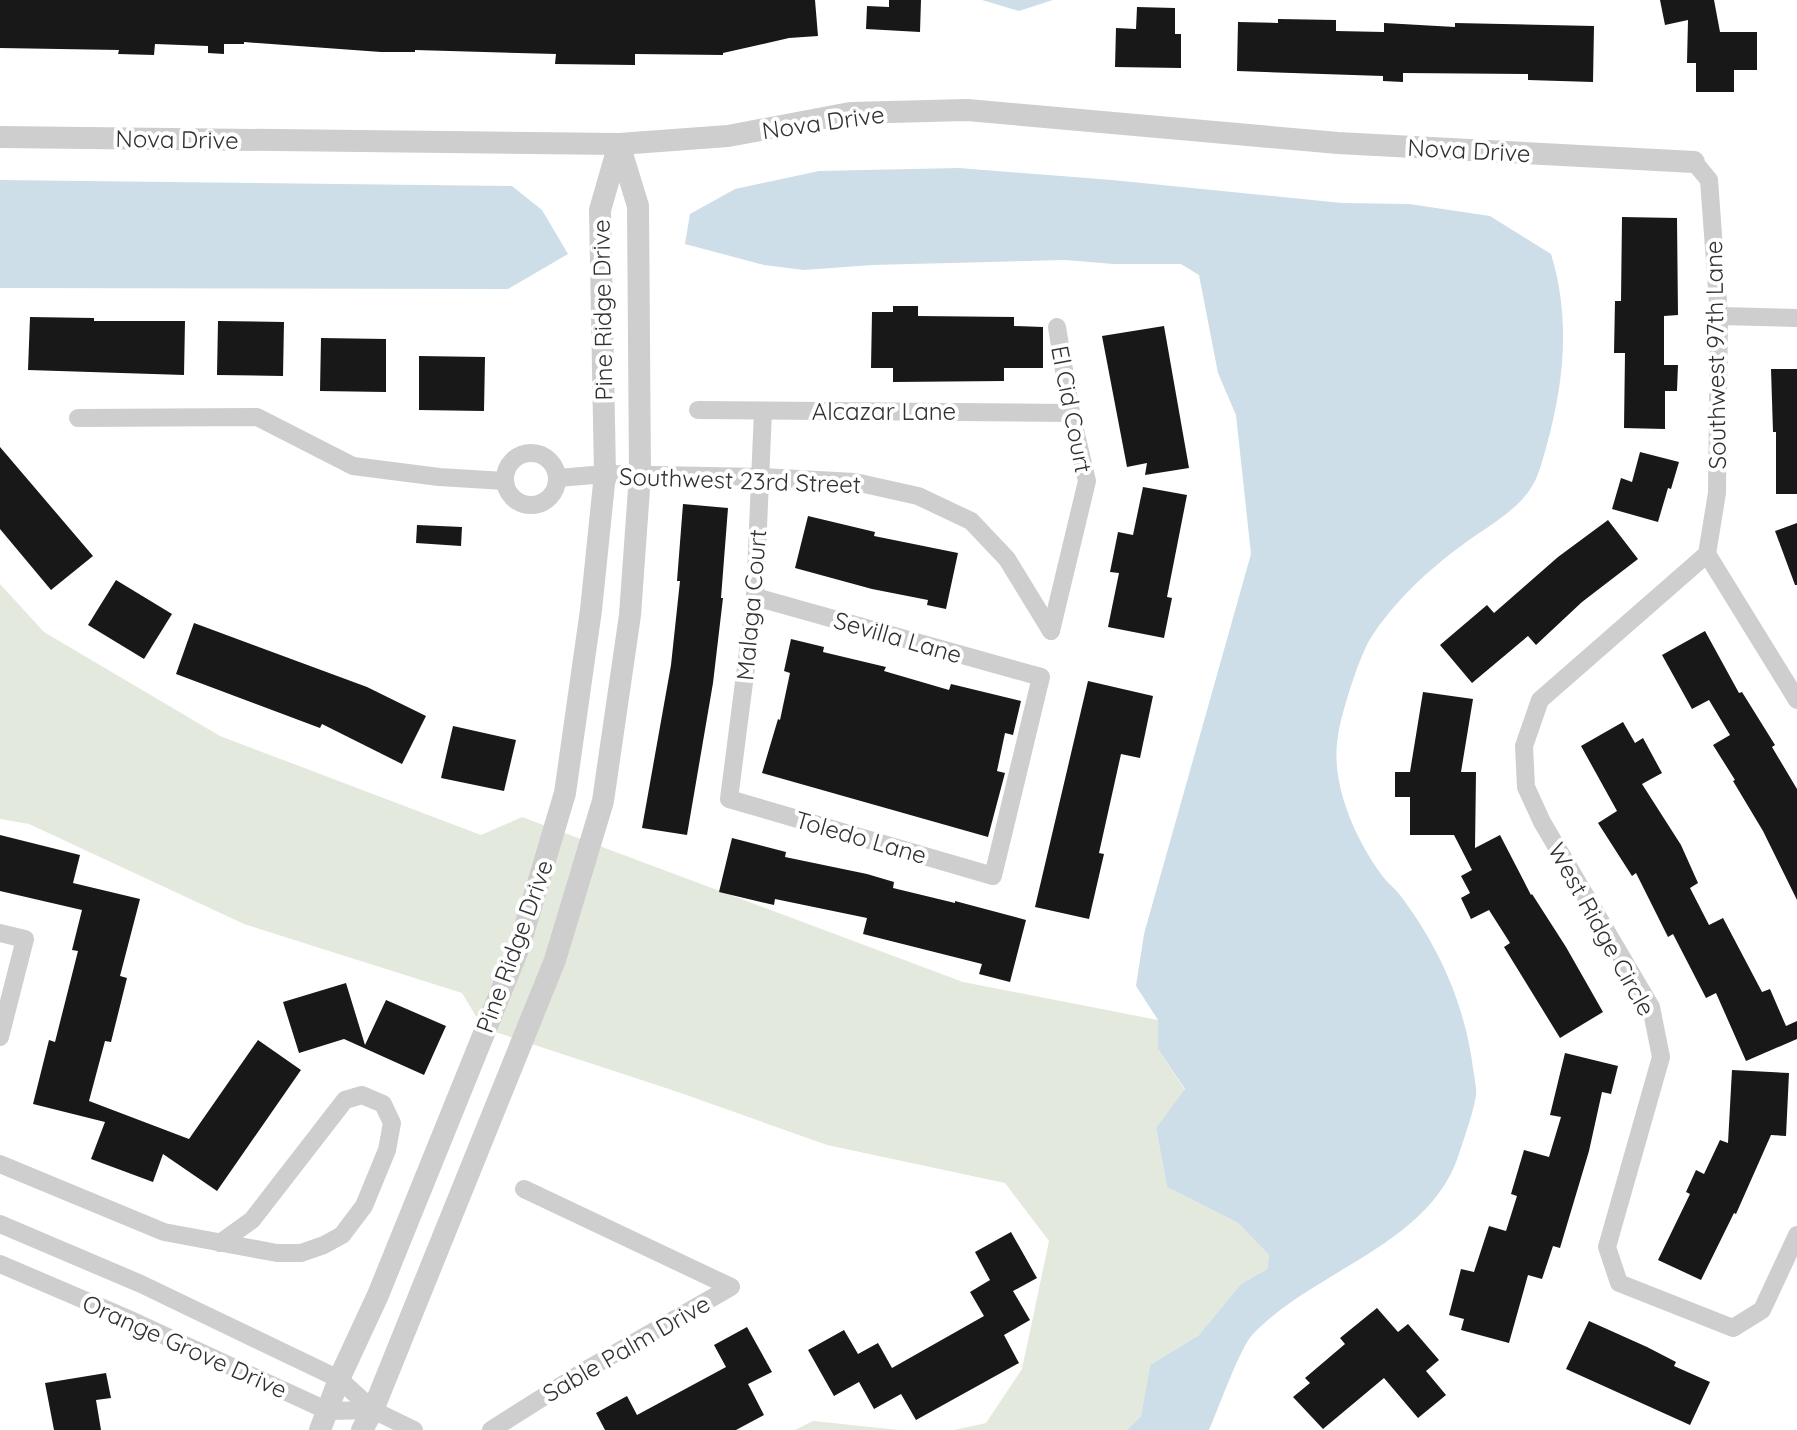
<svg xmlns="http://www.w3.org/2000/svg" width="1797" height="1430" viewBox="0 0 1797 1430" font-family="Quicksand,sans-serif">
<style>
.green{fill:#e4e9de}
.water{fill:#cddee8}
.building{fill:#181818}
.lines{fill:none;stroke-linecap:round;stroke-linejoin:round}
.minor{stroke:#cecece;stroke-width:18}
.tertiary{stroke:#cecece;stroke-width:22}
.labels{text-anchor:middle;dominant-baseline:central;stroke-width:8;stroke-linejoin:round;paint-order:stroke}
.street-label{font-size:24px;fill:#313131;stroke:#fff}
</style>
<rect width="100%" height="100%" fill="#fff"/>
<g class="green">
<path d="M0,584L44,632L220,736L481,835L522,817L963,982L1158,1020V1049L1185,1090L1156,1128L1167,1187L1238,1223L1269,1255L1267,1269L1241,1284L1199,1335L1150,1365L1141,1416L1127,1430H954L986,1423L1022,1369L1049,1241L1005,1183L827,1145L675,1091L483,1028L462,993L244,924L29,824L0,819Z"/>
<path d="M813,1421L900,1430H795Z"/>
</g>
<g class="water">
<path d="M982,0H1053L1019,11Z"/>
<path d="M959,168L1112,180L1342,203L1409,204L1490,216L1551,254C1571,319 1564,383 1546,448C1542,461 1539,476 1531,488C1516,512 1483,529 1461,546C1428,570 1394,602 1372,636C1360,653 1341,714 1338,736C1330,782 1354,837 1381,874C1386,882 1394,887 1400,895C1439,946 1465,1005 1473,1068C1474,1077 1477,1088 1476,1096C1472,1117 1464,1138 1458,1157C1427,1246 1314,1270 1253,1334C1240,1347 1218,1410 1209,1430H1127L1141,1416L1150,1365L1199,1335L1241,1284L1267,1269L1269,1255L1238,1223L1167,1187L1156,1128L1185,1089L1158,1049V1020L1136,986L1144,934L1251,554L1236,415L1218,373L1199,275L1181,264H1114L1065,260L872,265L804,270L764,265L685,244L690,214L735,189L819,171Z"/>
<path d="M0,180L512,186L542,210L568,254L508,289L0,288Z"/>
</g>
<g class="building">
<path d="M0,0H815L818,36L789,38L723,53V55L635,54V65L555,64L556,54L415,50V52H381L244,42V44H224V54L208,53V46L155,44L154,55L118,54L119,50L0,48Z"/>
<path d="M889,0H921L920,32L866,29L867,6L889,7Z"/>
<path d="M1660,0H1714L1720,32H1757V70H1734V92H1696V63H1687L1688,20L1665,25Z"/>
<path d="M1137,7L1175,8V34H1181V68L1115,67L1116,28L1136,29Z"/>
<path d="M1278,19L1336,20V31L1384,32V23L1455,27V23L1594,26L1593,82L1528,80V74L1403,73V82L1383,81V76L1237,71L1238,22L1278,23Z"/>
<path d="M1622,217L1677,218L1678,315L1664,316V365H1678L1677,391H1665V429L1624,428L1625,353H1614L1615,301H1621Z"/>
<path d="M893,306H918V316L1014,317V326L1043,327V368H1004V381L893,382V368H871L872,312H893Z"/>
<path d="M30,317L94,318V321H185L184,375L28,370Z"/>
<path d="M218,321L284,322L283,376L217,375Z"/>
<path d="M1164,326L1189,468L1145,475L1147,463L1127,467L1102,336Z"/>
<path d="M321,338L386,339V392L320,391Z"/>
<path d="M419,356L485,357L484,411L419,410Z"/>
<path d="M1771,369H1797V494H1776V432H1773Z"/>
<path d="M0,447L93,556L51,590L0,529Z"/>
<path d="M1640,452L1679,462L1671,489L1668,488L1658,522L1612,509L1621,478L1632,482Z"/>
<path d="M1143,487L1187,495L1167,597L1172,598L1164,638L1108,627L1119,573L1110,572L1118,532L1133,535Z"/>
<path d="M683,504L728,508L721,598H723L713,683L687,835L642,828L671,665L680,581H677Z"/>
<path d="M808,516L875,532L874,536L958,553L946,609L927,605L928,600L872,589L795,568Z"/>
<path d="M1608,520L1638,559L1582,602L1536,645L1528,636L1472,683L1440,645L1487,605L1494,613L1558,557Z"/>
<path d="M1797,523V585H1795L1775,531Z"/>
<path d="M417,525L462,527L461,546L416,543Z"/>
<path d="M116,580L172,614L144,659L88,625Z"/>
<path d="M194,623L367,687L426,716L402,764L322,724L320,728L176,674Z"/>
<path d="M1705,631L1739,693L1742,692L1775,745L1772,747L1797,789V900L1763,831L1733,781L1735,780L1713,745L1730,735L1709,700L1692,709L1662,655Z"/>
<path d="M791,639L824,647L823,652L886,667L884,671L949,690L951,684L1021,701L1013,735L1005,733L997,771L1005,773L988,837L762,773L778,719L780,720L790,673L784,671Z"/>
<path d="M1088,681L1153,696L1140,758L1121,754L1099,853L1104,854L1089,919L1035,907Z"/>
<path d="M1423,692L1473,699L1461,772H1476L1475,848L1500,835L1531,895L1532,894L1566,947L1603,1012L1560,1038L1504,947L1510,943L1489,910L1471,919L1461,898L1470,893L1461,876L1472,870L1454,835H1410V797H1395V772H1410Z"/>
<path d="M1623,722L1635,743L1643,738L1662,773L1642,784L1681,845L1698,883L1690,888L1709,925L1723,918L1762,992L1770,989L1786,1026L1797,1021V1039L1746,1061L1716,993L1706,998L1673,934L1668,937L1636,873L1632,876L1598,823L1617,811L1581,746Z"/>
<path d="M453,726L516,740L504,791L441,778Z"/>
<path d="M0,835L80,855L73,883L140,899L120,976L127,978L111,1042L105,1041L89,1101L189,1139L258,1040L301,1070L217,1191L163,1154L153,1182L91,1159L105,1122L33,1104L49,1040L55,1042L78,951L72,950L82,910L0,891Z"/>
<path d="M732,838L786,852L785,857L867,874L894,882L893,888L955,903V901L1026,920L1010,982L979,974L982,964L863,934L867,918L775,899L774,905L719,892Z"/>
<path d="M346,983L365,1045L386,1000L446,1026L424,1075L344,1039L299,1053L283,1002Z"/>
<path d="M1565,1053L1618,1066L1611,1094L1602,1092L1589,1151L1560,1248L1553,1246L1542,1279L1528,1275L1509,1343L1461,1330L1464,1319L1449,1315L1461,1269L1474,1272L1489,1226L1506,1231L1517,1196L1511,1194L1524,1150L1549,1157L1561,1117L1550,1115Z"/>
<path d="M1732,1070L1789,1073L1786,1136L1771,1135L1736,1214L1734,1213L1701,1280L1658,1260L1690,1194L1686,1192L1696,1170L1704,1174L1720,1140L1728,1143Z"/>
<path d="M1011,1232L1037,1278L1013,1291L1030,1320L1004,1335L1019,1363L916,1420L901,1394L874,1409L859,1382L834,1396L808,1350L844,1330L858,1354L878,1343L892,1368L984,1316L970,1292L990,1280L975,1252Z"/>
<path d="M1377,1308L1398,1332L1408,1324L1439,1360L1426,1371L1446,1395L1418,1418L1384,1378L1323,1429L1293,1397L1310,1383L1305,1378L1345,1344L1340,1338Z"/>
<path d="M1589,1321L1647,1347L1676,1362L1674,1366L1710,1382L1690,1425L1566,1369Z"/>
<path d="M747,1327L772,1372L748,1384L764,1415L736,1430H605L596,1413L627,1396L637,1415L726,1367L714,1345Z"/>
<path d="M106,1373L111,1398L96,1400L101,1430H54L45,1383Z"/>
</g>
<g class="lines">
<g class="minor">
<path d="M1694,162L1709,180L1719,316L1717,493L1707,554"/>
<path d="M1719,316L1797,318"/>
<path d="M698,410L1071,413"/>
<path d="M78,418L257,417L353,466L439,477L505,481"/>
<circle cx="531" cy="479" r="26"/>
<path d="M558,478L605,474L761,477L855,482L918,496L971,521L1007,559L1051,631"/>
<path d="M1707,554L1540,700L1524,746L1526,787L1542,822L1651,1007L1661,1057L1607,1247L1619,1283L1733,1328L1762,1310L1797,1235"/>
<path d="M1707,554L1797,700"/>
<path d="M755,597L1041,677L993,876L729,799L755,597L763,411"/>
<path d="M1051,631L1087,481L1071,413L1057,327"/>
<path d="M0,933L25,939L0,1037"/>
<path d="M0,1164L164,1232L277,1253H301L324,1245L342,1235L364,1206L387,1150L392,1123L383,1104L362,1095L345,1100L252,1220L220,1243"/>
<path d="M0,1224L141,1284L339,1379L373,1410L414,1430"/>
<path d="M0,1264L124,1317L328,1411L373,1410"/>
<path d="M491,1430L586,1370L731,1287L524,1189"/>
</g>
<g class="tertiary">
<path d="M0,137L619,144L728,136L850,113L967,110L1338,143L1694,162"/>
<path d="M320,1430L339,1379L378,1295L519,947L565,793L591,610L605,474L600,210L619,144"/>
<path d="M362,1430L373,1410L555,960L603,801L630,615L640,475L638,206L619,144"/>
</g>
</g>
<g class="labels">
<g class="street-label">
<text transform="translate(823 122) rotate(-8)">Nova Drive</text>
<text transform="translate(177 139) rotate(1)">Nova Drive</text>
<text transform="translate(1469 150) rotate(3)">Nova Drive</text>
<text transform="translate(602 310) rotate(-91)">Pine Ridge Drive</text>
<text transform="translate(1715 355) rotate(-91)">Southwest 97th Lane</text>
<text transform="translate(1072 409) rotate(79)">El Cid Court</text>
<text x="884" y="411">Alcazar Lane</text>
<text transform="translate(740 480) rotate(2)">Southwest 23rd Street</text>
<text transform="translate(751 605) rotate(-85)">Malaga Court</text>
<text transform="translate(898 637) rotate(16)">Sevilla Lane</text>
<text transform="translate(861 837) rotate(16)">Toledo Lane</text>
<text transform="translate(1602 929) rotate(61)">West Ridge Circle</text>
<text transform="translate(514 946) rotate(-70)">Pine Ridge Drive</text>
<text transform="translate(185 1346) rotate(24)">Orange Grove Drive</text>
<text transform="translate(626 1348) rotate(-30)">Sable Palm Drive</text>
</g>
</g>
</svg>
